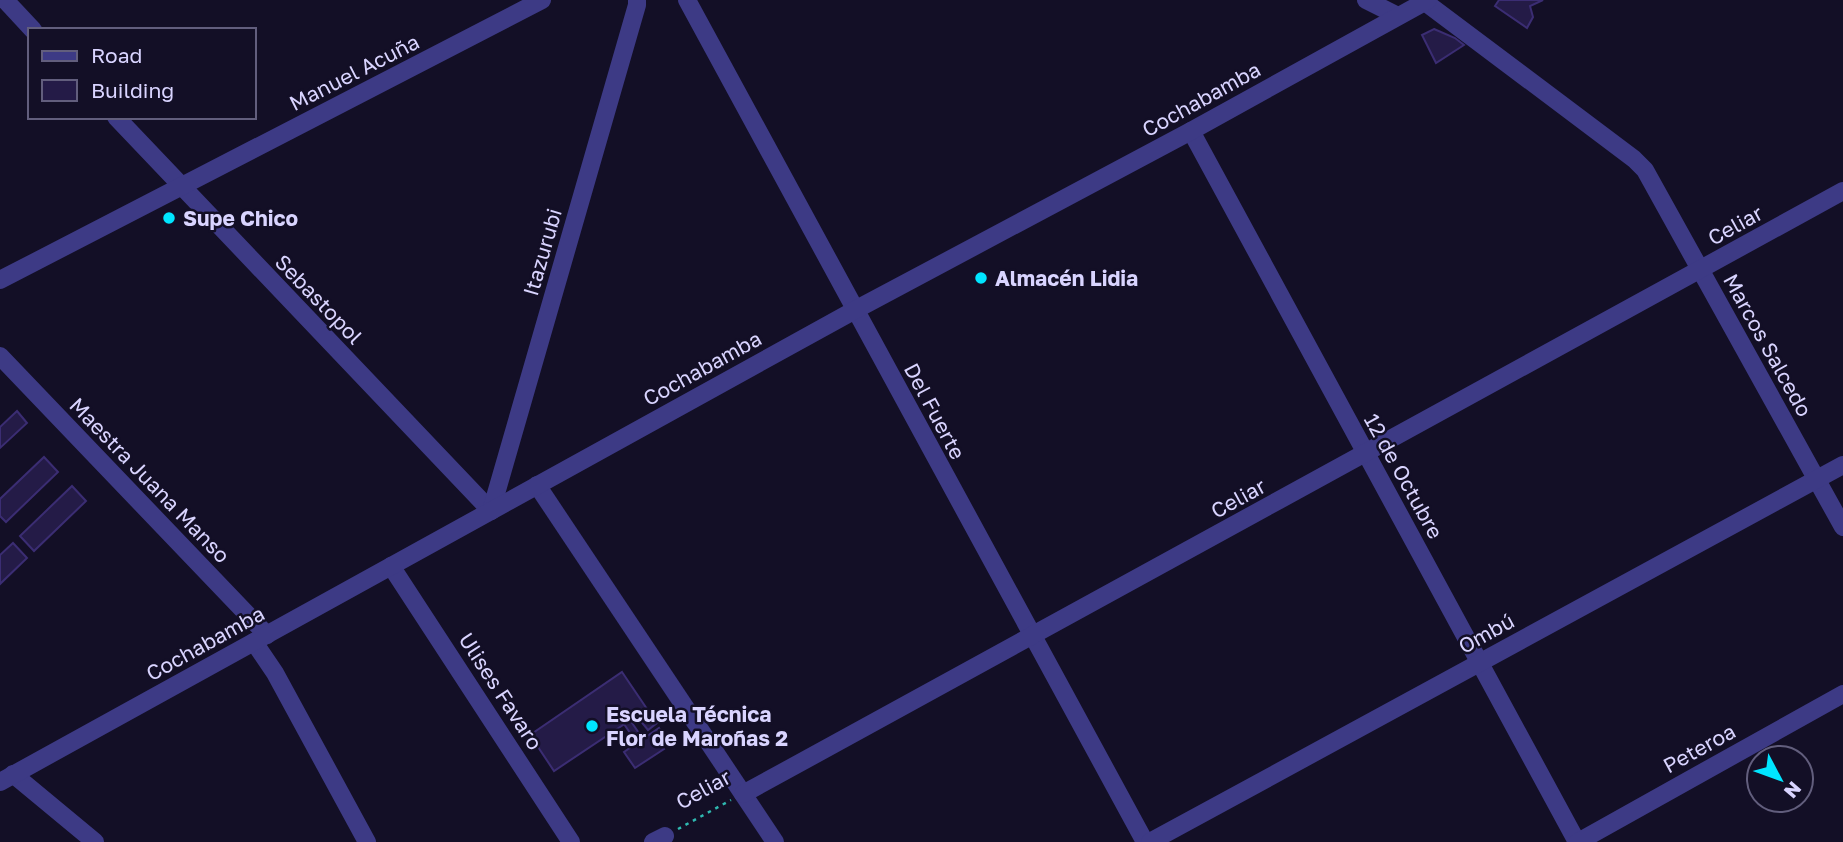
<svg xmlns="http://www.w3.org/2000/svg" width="1843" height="842" viewBox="0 0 1843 842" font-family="'Golos Text',sans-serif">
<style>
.building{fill:#241b47;stroke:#3b2d73;stroke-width:2}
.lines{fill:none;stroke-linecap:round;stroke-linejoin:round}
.path{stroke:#2fb8b0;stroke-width:2.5;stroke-dasharray:3.5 5;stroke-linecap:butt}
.minor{stroke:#3d3a85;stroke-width:18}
.poi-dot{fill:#00e5ff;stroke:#130f26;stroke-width:2.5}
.labels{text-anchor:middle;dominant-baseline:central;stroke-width:5;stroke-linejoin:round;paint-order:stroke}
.street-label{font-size:21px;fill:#d9d4ff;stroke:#130f26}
.poi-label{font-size:21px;font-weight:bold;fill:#d9d4ff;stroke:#130f26;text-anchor:start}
</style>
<rect width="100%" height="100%" fill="#130f26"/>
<g class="building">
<path d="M1499,0H1543L1530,6L1533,17L1527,28L1495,6Z"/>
<path d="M1434,29L1455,38L1464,45L1436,63L1422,35Z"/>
<path d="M17,411L27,423L0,448V427Z"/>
<path d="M44,457L58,472L6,522L0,516V499Z"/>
<path d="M72,486L86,501L34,551L20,536Z"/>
<path d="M13,543L27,558L0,584V555Z"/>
<path d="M622,672L647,709L554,771L530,735Z"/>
<path d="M649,712L657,723L648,730L639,719Z"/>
<path d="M630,720L643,739L637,743L624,724Z"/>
<path d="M659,728L667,741L661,745L664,749L635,768L624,752Z"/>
</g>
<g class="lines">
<path class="path" d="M678,829L731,800"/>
<g class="minor">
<path d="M5,0L33,30"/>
<path d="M687,0L1145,842"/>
<path d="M1366,0L1398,16"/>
<path d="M1425,2L1634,159L1645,170L1843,527"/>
<path d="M116,117L491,511"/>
<path d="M1191,131L1577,842"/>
<path d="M0,280L542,0"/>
<path d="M0,356L267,635"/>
<path d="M537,485L775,842"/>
<path d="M491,511L637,5V0"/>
<path d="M391,566L571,842"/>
<path d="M254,642L275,673L367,842"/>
<path d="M13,774L95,842"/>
<path d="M0,782L855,310L1191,131L1428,0"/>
<path d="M743,794L1843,191"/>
<path d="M653,842L665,836"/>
<path d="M1150,842L1843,465"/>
<path d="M1578,842L1843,694"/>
</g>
</g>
<g class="poi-dot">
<circle cx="169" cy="218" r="7"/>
<circle cx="981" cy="278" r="7"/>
<circle cx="592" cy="726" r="7"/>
</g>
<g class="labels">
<g class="street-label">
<text transform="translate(354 72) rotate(-27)">Manuel Acuña</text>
<text transform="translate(1201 99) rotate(-29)">Cochabamba</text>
<text transform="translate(1735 225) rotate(-29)">Celiar</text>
<text transform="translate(542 252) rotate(-74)">Itazurubi</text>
<text transform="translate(319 299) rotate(46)">Sebastopol</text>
<text transform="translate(1768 345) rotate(61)">Marcos Salcedo</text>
<text transform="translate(702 368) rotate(-29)">Cochabamba</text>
<text transform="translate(935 411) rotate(62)">Del Fuerte</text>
<text transform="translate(1404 476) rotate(61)">12 de Octubre</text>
<text transform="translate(150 480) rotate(46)">Maestra Juana Manso</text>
<text transform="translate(1238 498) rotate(-29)">Celiar</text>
<text transform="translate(1486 633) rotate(-29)">Ombú</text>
<text transform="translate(205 643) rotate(-29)">Cochabamba</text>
<text transform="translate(501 691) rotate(57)">Ulises Favaro</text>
<text transform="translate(1699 748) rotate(-29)">Peteroa</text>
<text transform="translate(703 789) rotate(-29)">Celiar</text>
</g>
<g class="poi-label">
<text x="183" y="218">Supe Chico</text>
<text x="995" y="278">Almacén Lidia</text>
<text x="606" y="714">Escuela Técnica<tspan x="606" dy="24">Flor de Maroñas 2</tspan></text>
</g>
</g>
<rect x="28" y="28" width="228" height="91" fill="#130f26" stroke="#625e7d" stroke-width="2"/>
<rect x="42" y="51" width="35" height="10" fill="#3d3a85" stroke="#625e7d" stroke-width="2"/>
<text x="91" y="63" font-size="21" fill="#d9d4ff">Road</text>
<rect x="42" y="80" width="35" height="21" fill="#241b47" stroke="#625e7d" stroke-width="2"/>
<text x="91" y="98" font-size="21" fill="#d9d4ff">Building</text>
<g transform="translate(1780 779) rotate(131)"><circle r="33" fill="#130f26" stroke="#625e7d" stroke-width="2"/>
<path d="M0-5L12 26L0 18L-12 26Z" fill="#00e5ff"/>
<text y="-10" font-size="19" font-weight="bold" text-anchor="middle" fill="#d9d4ff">N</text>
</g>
</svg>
